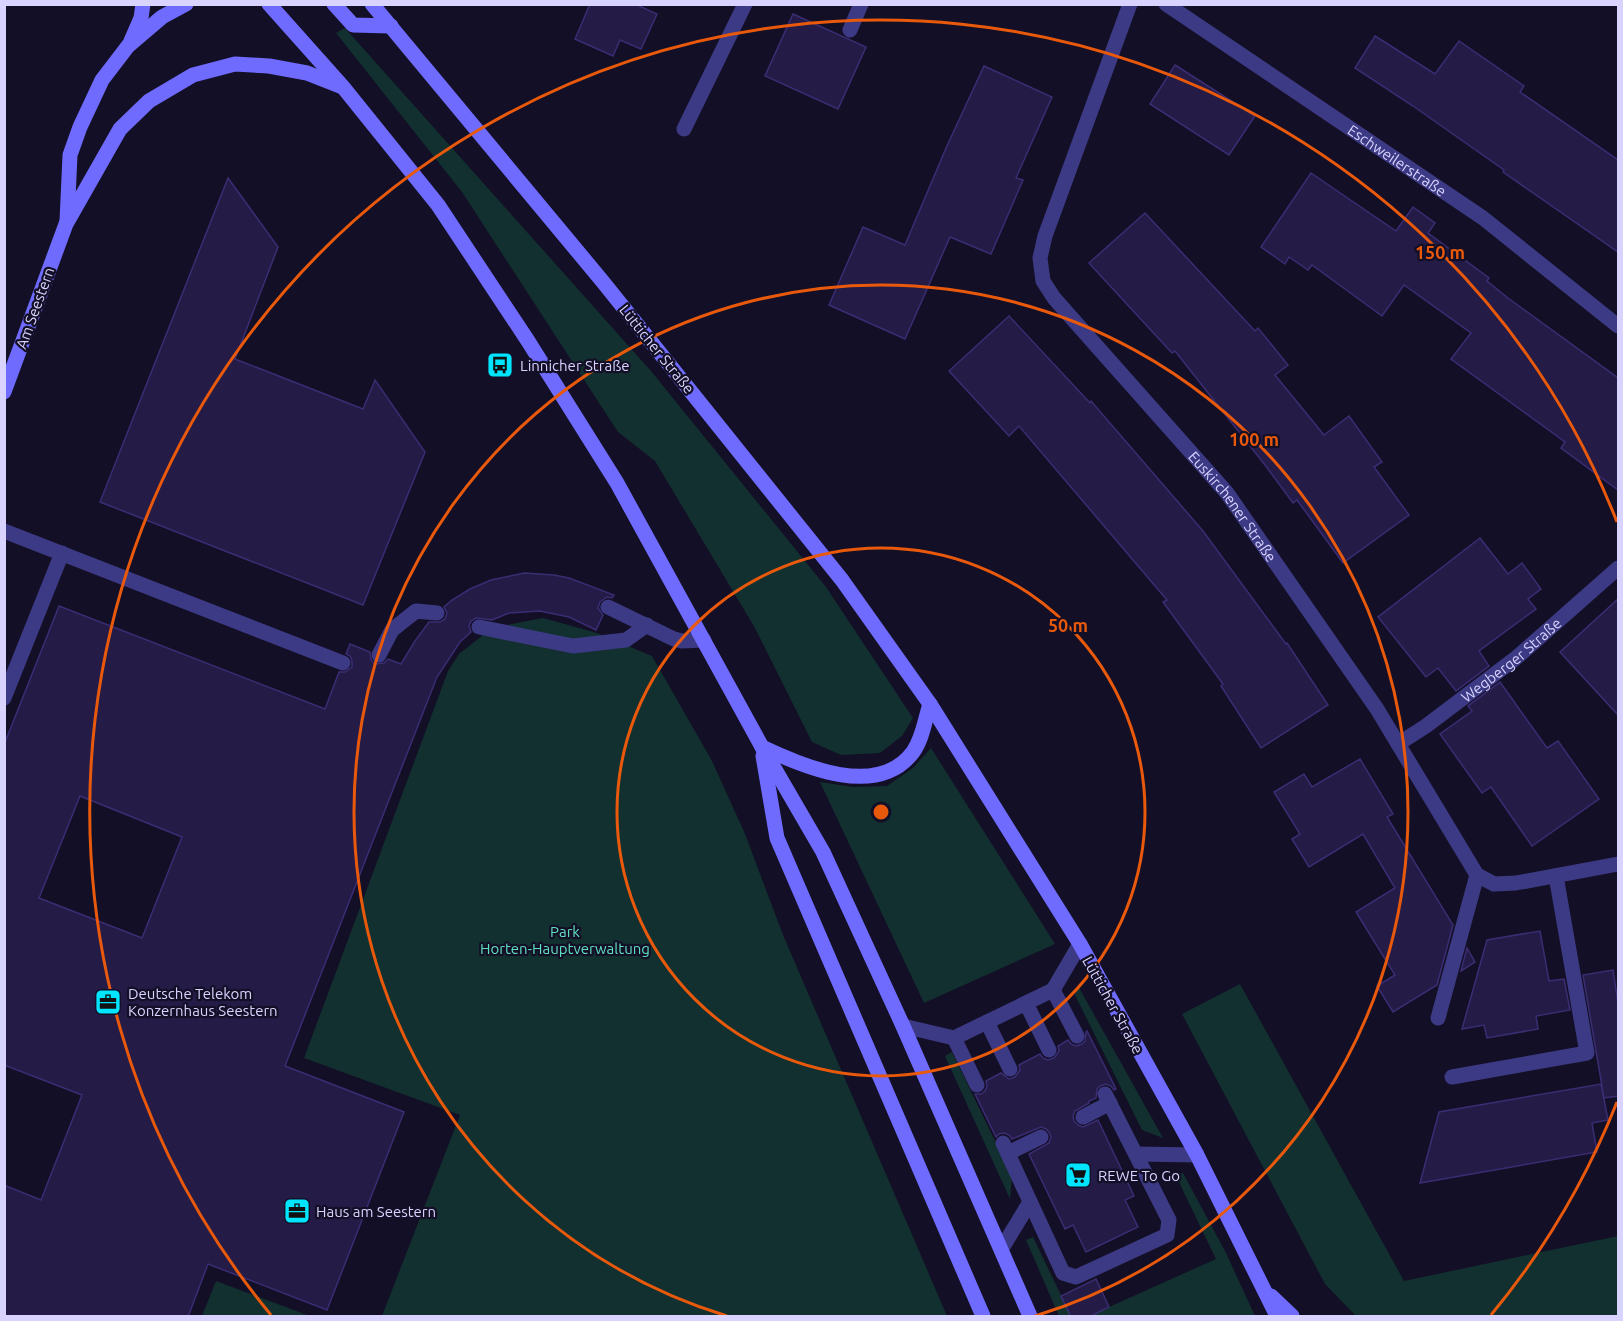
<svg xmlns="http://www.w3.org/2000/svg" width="1623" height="1321" viewBox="0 0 1623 1321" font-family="Ubuntu,sans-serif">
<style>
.green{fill:#12302f}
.building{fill:#241b47;stroke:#3b2d73;stroke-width:1.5;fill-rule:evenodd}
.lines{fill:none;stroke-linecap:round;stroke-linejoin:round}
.lane{stroke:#3d3a85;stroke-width:15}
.street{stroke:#3d3a85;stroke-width:15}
.secondary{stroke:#6f6bff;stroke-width:15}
.ring{fill:none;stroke:#e8590c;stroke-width:3}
.labels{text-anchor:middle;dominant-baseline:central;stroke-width:4.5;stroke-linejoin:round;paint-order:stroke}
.street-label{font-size:15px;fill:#d9d4ff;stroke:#130f26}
.poi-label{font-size:15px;fill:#d9d4ff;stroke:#130f26;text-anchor:start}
.park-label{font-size:15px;fill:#5fe0c0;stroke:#130f26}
.centre{fill:#e8590c;stroke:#130f26;stroke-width:3}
.ring-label{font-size:18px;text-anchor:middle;font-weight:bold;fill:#e8590c;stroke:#130f26;stroke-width:4.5;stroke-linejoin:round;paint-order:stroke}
</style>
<rect width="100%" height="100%" fill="#130f26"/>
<g class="green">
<path d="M345,28L651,371L826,587L913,718L902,736L880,753L841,755L812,742L755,628L655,461L618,432L462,192L336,33Z"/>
<path d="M543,618L597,633L652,656L712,761L745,834L783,935L947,1316H382L460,1115L304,1058L448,671L459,654L492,628Z"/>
<path d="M931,748L1055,944L924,1003L820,782L853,787L887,786L913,768Z"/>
<path d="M1240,984L1404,1281L1618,1236V1316H1356L1325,1284L1182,1014Z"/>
<path d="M1078,986L1163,1138L1142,1130L1075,995Z"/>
<path d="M952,1052L1012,1176L1010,1199L945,1056Z"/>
<path d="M1183,1173L1226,1253L1255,1316H1089L1216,1259L1176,1176Z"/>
<path d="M1033,1237L1071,1316H1059L1026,1240Z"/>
<path d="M216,1281L310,1316H202Z"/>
</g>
<g class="building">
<path d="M590,4H635L657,14L641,49L620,40L613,56L575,39Z"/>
<path d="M793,14L866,47L838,109L765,76Z"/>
<path d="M1375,36L1435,74L1459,41L1524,86L1520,92L1618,160V252L1503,172L1504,170L1413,106L1355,68Z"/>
<path d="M1175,65L1255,116L1229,155L1150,104Z"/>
<path d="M984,66L1052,97L1016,178L1023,180L991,254L950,237L905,339L829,305L863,227L905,245L946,148Z"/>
<path d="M1311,173L1396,231L1413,207L1435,223L1428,233L1489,278L1487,281L1508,298L1618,378V490L1561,448L1565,442L1451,359L1471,333L1404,285L1382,316L1312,265L1308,270L1289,257L1285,264L1261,247Z"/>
<path d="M228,178L278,247L235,359L363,409L375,380L425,452L363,605L100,502Z"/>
<path d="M1145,213L1255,331L1258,328L1288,365L1275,375L1324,435L1349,416L1382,462L1374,467L1409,515L1343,563L1297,500L1293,503L1265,465L1175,351L1172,353L1089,263Z"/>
<path d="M1009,316L1090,403L1091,401L1203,531L1286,644L1287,643L1328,705L1261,748L1221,686L1223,684L1163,602L1167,600L1019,426L1009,436L949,371Z"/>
<path d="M1480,538L1508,574L1522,563L1541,589L1528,599L1536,609L1479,651L1489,666L1456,691L1438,668L1426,677L1378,617Z"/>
<path d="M524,573L554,575L569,578L614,595L612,598L607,597L600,602L598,608L603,615L596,630L569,617L540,611L509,613L492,620L476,618L471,621L469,626L471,632L460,642L437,677L285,1066L404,1112L327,1310L208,1264L188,1317H4V1185L41,1200L82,1095L4,1065V745L59,606L325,709L339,672H345L352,667V661L350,656L346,654L350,644L370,652L371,660L375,664L384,663L388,659L401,664L415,641L429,622H440L445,619L447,613L444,607L452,600L470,589L491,580ZM80,796L182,837L142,938L39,898Z"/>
<path d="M1618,599V715L1560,652Z"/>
<path d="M1500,682L1547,748L1558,741L1599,799L1532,846L1491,787L1482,793L1440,734L1472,711L1468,706Z"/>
<path d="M1360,759L1393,814L1387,817L1453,925L1437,985L1393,1012L1377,986L1395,975L1356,912L1395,888L1363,834L1309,867L1292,839L1300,834L1274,792L1304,774L1312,787Z"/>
<path d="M1540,931L1549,981L1564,979L1570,1010L1536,1016L1538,1029L1487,1038L1484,1025L1462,1029L1487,940Z"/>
<path d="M1467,948L1475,962L1461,971Z"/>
<path d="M1613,970L1618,1003V1096L1604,1098L1583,975Z"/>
<path d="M1087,1031L1116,1089L1114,1090L1111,1086L1106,1084L1100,1086L1097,1089L1096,1098L1089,1101V1103L1075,1111L1073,1116L1074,1121L1078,1125L1083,1127L1098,1120L1134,1196L1125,1200L1138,1227L1086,1252L1073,1225L1065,1229L1029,1154L1049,1143L1051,1137L1049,1132L1046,1129L1041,1127L1012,1139L1009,1135L1004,1133L999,1134L996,1137L975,1094H981L985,1091L987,1086L986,1081L1001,1073L1009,1079L1015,1077L1020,1070L1019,1065L1040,1054L1043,1058L1048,1060L1054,1058L1059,1051L1058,1046L1068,1040L1071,1044L1076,1046L1082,1044L1085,1041L1086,1032Z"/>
<path d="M1601,1084L1608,1120L1592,1123L1597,1152L1420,1183L1439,1112Z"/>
<path d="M1096,1279L1109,1307L1089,1317H1071L1061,1296Z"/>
</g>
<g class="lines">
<g class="lane">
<path d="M850,30L861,4"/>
<path d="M4,531L343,663"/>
<path d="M608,607L674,639L682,641L704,640"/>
<path d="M479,627L573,646L626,640L647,625"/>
<path d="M379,655L392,630L416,611L437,613"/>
<path d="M4,698L62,553"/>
<path d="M1026,1003L1049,1050"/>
<path d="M1438,1018L1477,875"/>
<path d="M987,1022L1010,1069"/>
<path d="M903,1026L954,1038L1053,990"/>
<path d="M1077,1036L1053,990L1080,944"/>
<path d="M954,1038L977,1085"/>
<path d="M1452,1077L1587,1053L1556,876"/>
<path d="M1083,1117L1110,1103"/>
<path d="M1003,1143L1063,1273L1076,1277L1167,1235L1169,1220L1105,1094"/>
<path d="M1008,1153L1041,1137"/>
<path d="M1136,1154L1197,1155"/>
<path d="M1002,1248L1030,1202"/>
</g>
<g class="street">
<path id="s1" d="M1130,4L1045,236L1040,258L1043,281L1054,298L1227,493L1377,709L1477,875L1494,884L1516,883L1618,864"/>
<path id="s2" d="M1166,4L1483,218L1618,326"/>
<path d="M684,129L745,4"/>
<path id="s3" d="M1398,744L1426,726L1516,658L1618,568"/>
</g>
<g class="secondary">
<path d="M269,4L343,87L438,205L528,341L617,483L762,747L823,852L903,1026L1030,1316"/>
<path d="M334,4L353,25L391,26"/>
<path d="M372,4L603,282L842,580L930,704L1080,944L1197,1155L1277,1316"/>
<path d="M131,41L141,18L143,4"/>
<path d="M67,221L70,155L80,127L102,80L128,46L162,17L186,4"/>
<path d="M4,392L66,224L120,129L149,101L193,75L235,64L269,66L307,73L340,86"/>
<path d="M762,747C804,767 878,799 913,752C923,738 925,719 930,704"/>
<path d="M763,756L777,838L983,1316"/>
<path d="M1271,1296L1292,1316"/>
</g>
</g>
<g class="ring">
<circle cx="881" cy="812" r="264"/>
<path d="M727 1316A527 527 0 1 1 1035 1316"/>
<path d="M1617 1102A791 791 0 0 1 1491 1315M271 1315A791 791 0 1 1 1617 522"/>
</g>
<defs>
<symbol id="bus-square" viewBox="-11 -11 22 22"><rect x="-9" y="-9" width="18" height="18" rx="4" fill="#00e5ff" stroke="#130f26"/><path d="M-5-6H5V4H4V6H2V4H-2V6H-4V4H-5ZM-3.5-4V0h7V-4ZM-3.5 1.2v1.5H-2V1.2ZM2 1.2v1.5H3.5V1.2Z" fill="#111"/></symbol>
<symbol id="office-square" viewBox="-11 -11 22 22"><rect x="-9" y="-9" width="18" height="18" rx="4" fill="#00e5ff" stroke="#130f26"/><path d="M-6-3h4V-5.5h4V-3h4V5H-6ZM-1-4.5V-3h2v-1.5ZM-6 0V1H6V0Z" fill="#111"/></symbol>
<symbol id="supermarket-square" viewBox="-11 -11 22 22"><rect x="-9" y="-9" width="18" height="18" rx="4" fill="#00e5ff" stroke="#130f26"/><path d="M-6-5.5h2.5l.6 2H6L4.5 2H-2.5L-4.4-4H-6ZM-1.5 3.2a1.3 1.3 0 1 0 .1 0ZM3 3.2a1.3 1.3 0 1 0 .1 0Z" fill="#111"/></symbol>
</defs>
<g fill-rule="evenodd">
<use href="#bus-square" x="485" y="350" width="30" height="30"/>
<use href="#office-square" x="93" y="987" width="30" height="30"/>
<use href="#supermarket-square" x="1063" y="1160" width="30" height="30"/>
<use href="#office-square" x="282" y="1196" width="30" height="30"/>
</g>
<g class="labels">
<g class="street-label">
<text stroke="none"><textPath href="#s2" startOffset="279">Eschweilerstraße</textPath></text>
<text transform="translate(35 308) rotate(-70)">Am Seestern</text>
<text transform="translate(657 349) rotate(51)">Lütticher Straße</text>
<text stroke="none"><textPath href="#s1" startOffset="588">Euskirchener Straße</textPath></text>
<text stroke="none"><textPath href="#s3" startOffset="141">Wegberger Straße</textPath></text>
<text transform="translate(1113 1005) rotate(61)">Lütticher Straße</text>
</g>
<g class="poi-label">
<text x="520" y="365">Linnicher Straße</text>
<text x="128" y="993">Deutsche Telekom<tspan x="128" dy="17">Konzernhaus Seestern</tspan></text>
<text x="1098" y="1175">REWE To Go</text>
<text x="316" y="1211">Haus am Seestern</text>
</g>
<g class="park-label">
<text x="565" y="931">Park<tspan x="565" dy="17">Horten-Hauptverwaltung</tspan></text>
</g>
</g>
<circle cx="881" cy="812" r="9" class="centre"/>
<g class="ring-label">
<text x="1440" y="259">150 m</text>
<text x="1254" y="446">100 m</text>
<text x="1068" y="632">50 m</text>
</g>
<rect width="1623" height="1321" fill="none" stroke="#d9d4ff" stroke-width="12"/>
</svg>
